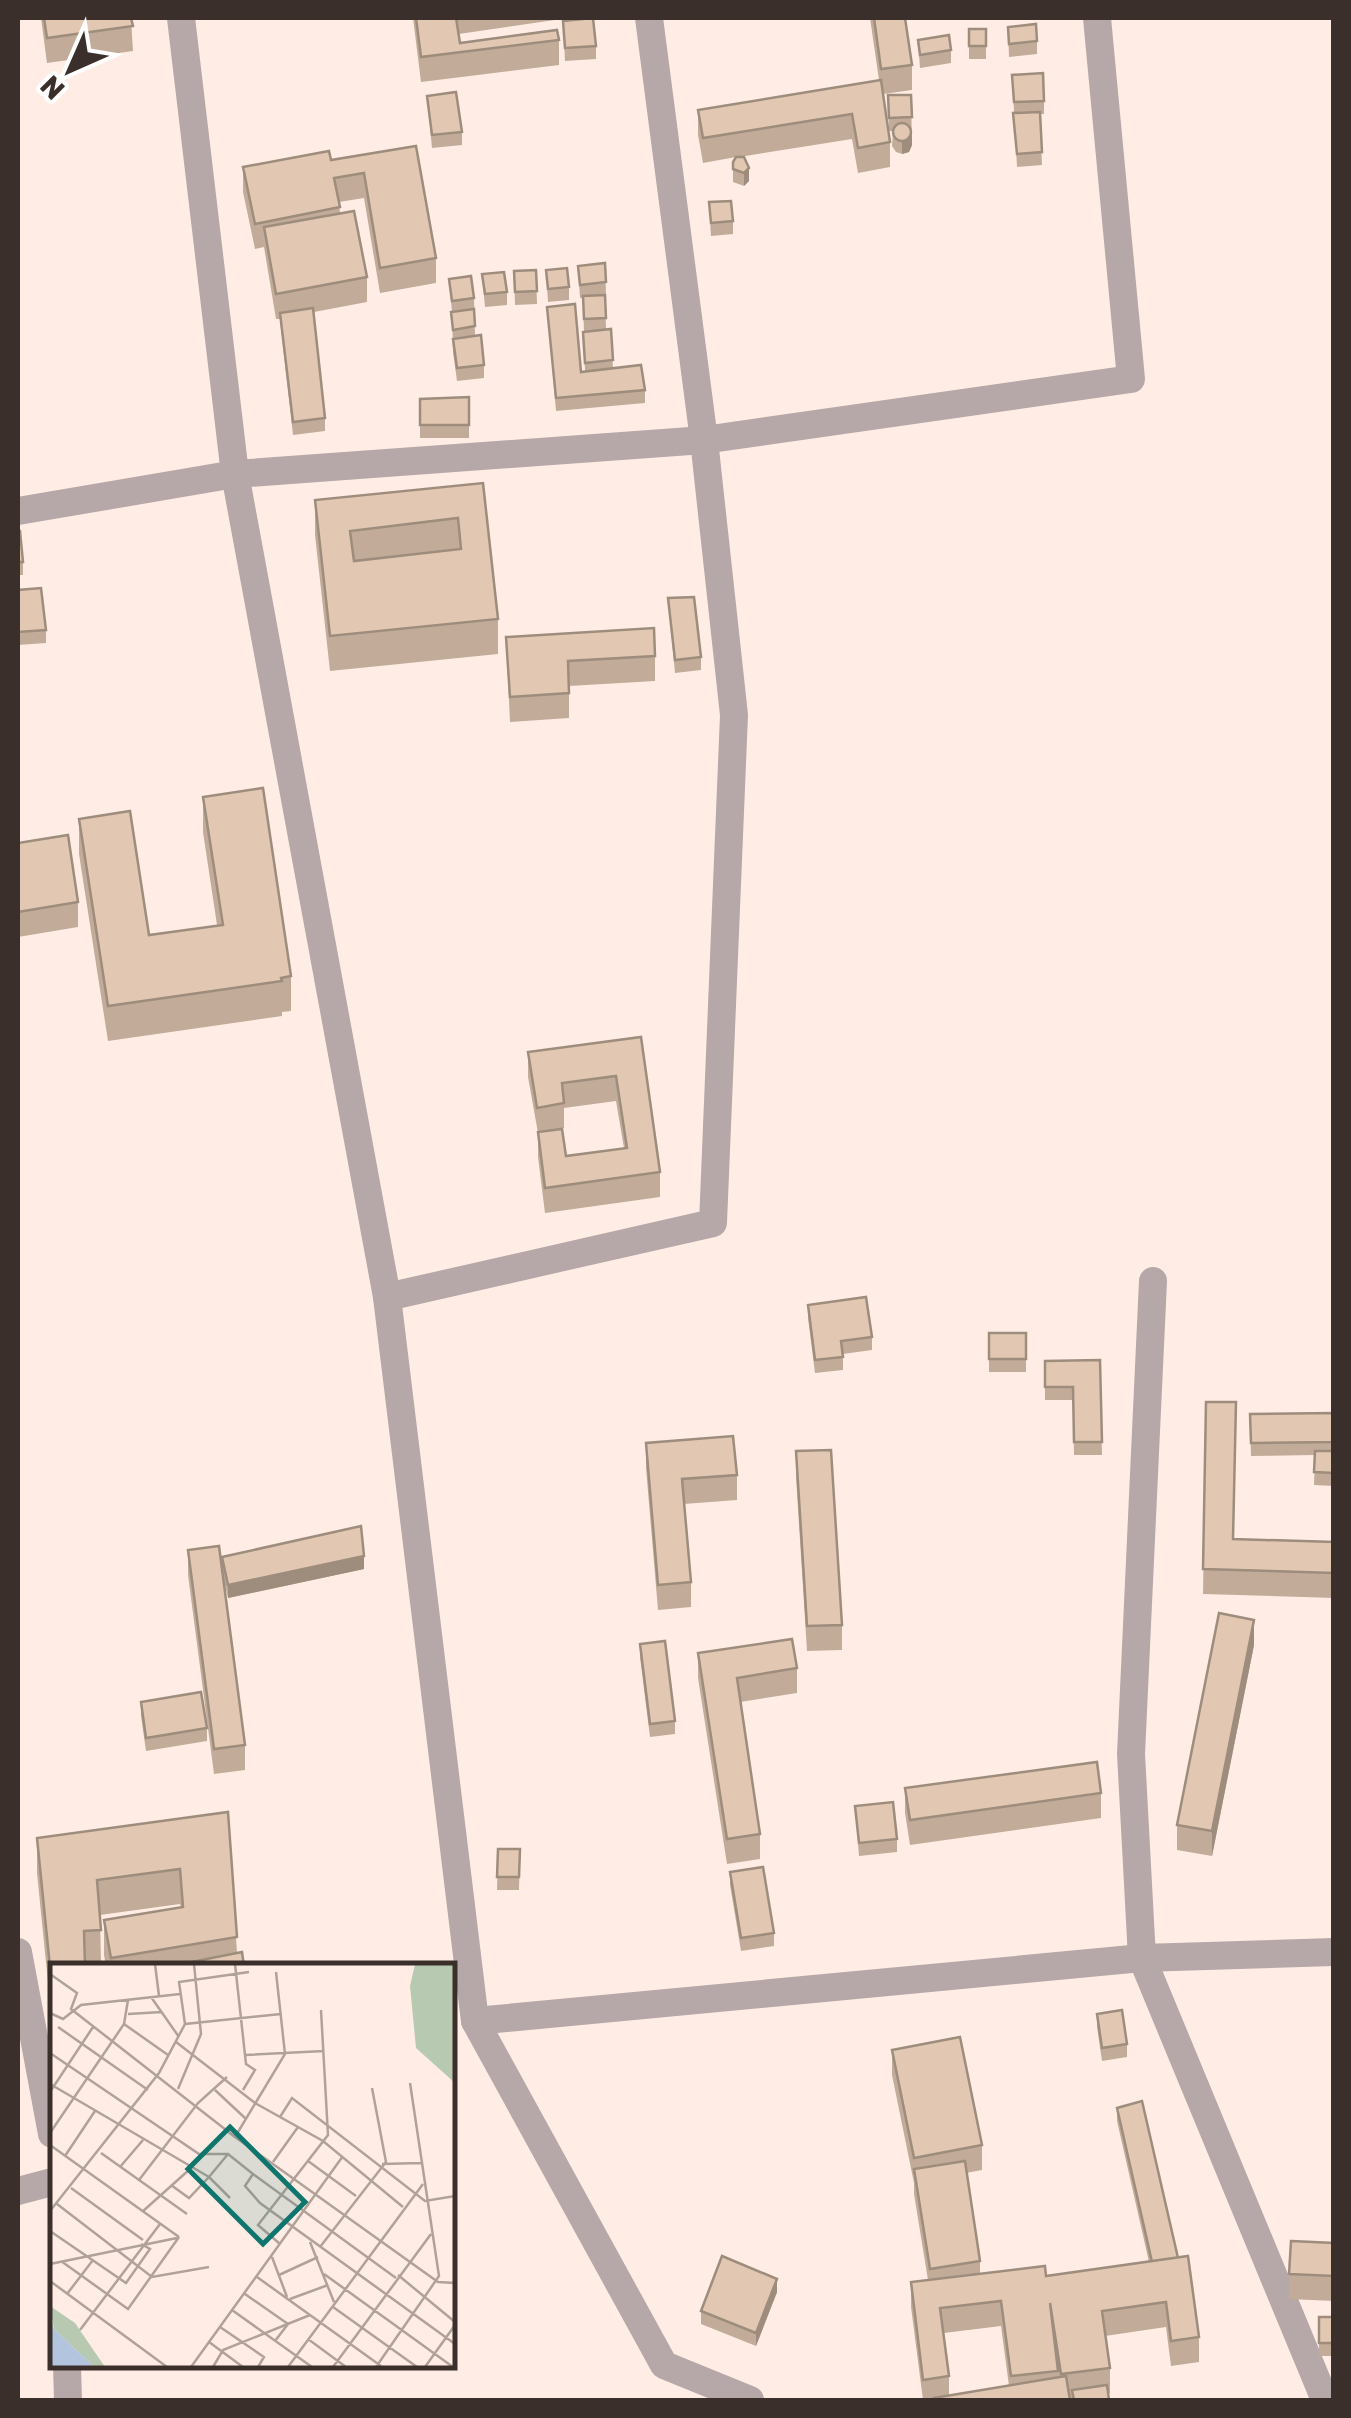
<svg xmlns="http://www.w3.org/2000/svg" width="1351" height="2418" viewBox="0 0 1351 2418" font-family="Rubik,sans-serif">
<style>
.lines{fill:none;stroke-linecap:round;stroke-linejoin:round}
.minor{stroke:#b6a8a8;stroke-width:28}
.wall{fill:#c2ac99;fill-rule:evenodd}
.shaded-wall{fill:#9e8c7d}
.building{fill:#e2c8b2;stroke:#9e8c7d;stroke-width:2.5;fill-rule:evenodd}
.inset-road{fill:none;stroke:#b0a19a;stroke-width:2.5}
.view{fill:#0f766e;fill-opacity:0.15;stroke:#0f766e;stroke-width:5}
.inset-edge{fill:none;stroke:#3a2f2a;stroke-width:5}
</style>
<rect width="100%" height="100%" fill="#ffede5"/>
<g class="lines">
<g class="minor">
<path d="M181,18L235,474L387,1297"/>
<path d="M649,18L704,440L734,715L713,1223L387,1297L475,2021L664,2365L750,2400"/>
<path d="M18,511L235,474L704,440L1131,379L1097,18"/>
<path d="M1153,1281L1131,1754L1142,1958L1334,1952"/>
<path d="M18,1952L52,2134"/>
<path d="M475,2021L1142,1958L1325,2400"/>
<path d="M18,2191L52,2182"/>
<path d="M67,2366L68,2400"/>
</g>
</g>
<g class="wall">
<path d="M41,18H131L133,51L47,63Z"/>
<path d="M413,18H555V20L459,34L460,43L559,40V65L421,82Z"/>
<path d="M870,18H905L912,65V90L883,94L890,142V167L858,173L852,139L739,157L749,181L744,186L733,182V162L736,157L703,163L698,135V110L879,80Z"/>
<path d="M563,21L596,46V59L565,61Z"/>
<path d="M1008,27L1037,41V54L1009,57Z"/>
<rect x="969" y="29" width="17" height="30"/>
<path d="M918,40L951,50V63L920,68Z"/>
<path d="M1012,75L1044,101V114H1040L1042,165L1017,167Z"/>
<path d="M888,95H911L912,145L909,152L902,154L896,152L892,146L893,131H889Z"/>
<path d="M427,96L462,132V145L432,148Z"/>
<path d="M416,146L436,258V283L380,293L364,198L339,202L340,213L367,277V302L314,312L325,418V431L293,435L280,319H276L264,247L255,249L243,192V167L331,160Z"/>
<path d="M709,202L733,221V234L711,236Z"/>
<path d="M605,263L606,295L599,296L605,295L606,329H611L613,368L645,390V403L556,411L547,307L581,372L585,371L583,298H580L578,266Z"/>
<path d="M536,270L537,304L515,305L514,271Z"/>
<path d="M546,270L569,287V300L548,302Z"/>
<path d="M482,274L507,292V305L485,307Z"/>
<path d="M449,279L474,298L475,336L484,365V378L457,381L453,352L452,312Z"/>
<path d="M469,397V438H420V399Z"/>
<path d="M483,483L498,619V654L330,671L315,535V500Z"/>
<path d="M18,531L23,562V575H18Z"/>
<path d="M18,590L46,630V643L18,645Z"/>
<path d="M668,598L701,657V670L675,673Z"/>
<path d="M506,637L655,656V681L569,686V718L510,722Z"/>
<path d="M203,797L291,976V1011L282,1012V1016L108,1041L79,854V819L149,935L217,925L203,832Z"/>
<path d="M18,843L78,902V927L18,937Z"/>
<path d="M641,1037L660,1172V1197L545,1213L538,1157V1133L528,1077V1052ZM616,1101L624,1148L566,1156L550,1131L564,1128V1108Z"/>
<path d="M808,1305L872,1337V1350L843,1354V1370L815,1373L808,1318Z"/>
<rect x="989" y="1333" width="37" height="39"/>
<path d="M1100,1360L1102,1455H1074L1073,1400H1045V1361Z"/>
<path d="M1206,1402L1234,1539L1334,1542V1598L1203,1594Z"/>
<path d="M1334,1413V1486L1314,1485L1315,1455L1251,1456L1250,1414Z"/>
<path d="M646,1443L737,1475V1500L684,1504L691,1582V1607L658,1610L646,1468Z"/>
<path d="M796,1451L842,1625V1650L807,1651L796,1476Z"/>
<path d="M188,1550L222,1568V1557L364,1569L228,1598L222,1572L245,1745V1770L214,1774L188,1575Z"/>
<path d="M640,1644L675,1721V1734L650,1737L640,1657Z"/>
<path d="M1254,1645L1212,1856L1177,1850V1825Z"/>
<path d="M698,1653L797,1668V1693L740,1702L760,1834V1859L727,1864L698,1678Z"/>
<path d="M141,1702L207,1728V1741L146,1751L141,1716Z"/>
<path d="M905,1788L1101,1793V1818L910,1845L905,1813Z"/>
<path d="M855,1806L897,1839V1852L859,1856Z"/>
<path d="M228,1812L237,1953L244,1966H106L104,1955V1920L181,1908L180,1904L100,1915L101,1965L52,1966V2002H50L37,1873V1838Z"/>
<path d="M498,1849H520L519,1890H497Z"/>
<path d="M730,1872L774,1933V1946L741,1951L730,1885Z"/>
<path d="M1097,2014L1127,2044V2057L1102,2061L1097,2027Z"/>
<path d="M892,2050L982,2145V2170L966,2173L980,2261V2274L1046,2276L1149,2262L1117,2121V2108L1178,2258L1199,2337V2362L1171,2366L1166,2327L1105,2336L1110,2368V2393H1108L1109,2400H1072V2398H1070V2400H923L911,2307V2282L928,2280L914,2194V2183L892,2075ZM1001,2326L1009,2386L949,2396V2376L944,2333Z"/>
<path d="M1334,2243V2301L1289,2299V2274Z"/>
<path d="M777,2292L756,2346L701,2324V2311Z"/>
<rect x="1319" y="2317" width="15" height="39"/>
</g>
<g class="shaded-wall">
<path d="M912,132V145L909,152L902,154V141Z"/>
<path d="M749,168V181L744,186V173Z"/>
<path d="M364,1556V1569L228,1598V1585Z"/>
<path d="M1254,1620V1645L1212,1856V1831Z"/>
<path d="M777,2279V2292L756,2346V2333Z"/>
</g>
<g class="building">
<path d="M44,18H131L133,26L47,38Z"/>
<path d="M416,18H456L460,43L557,30L559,40L421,57Z"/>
<path d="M593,18L596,46L565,48L563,21Z"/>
<path d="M874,18H905L912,65L881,69Z"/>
<path d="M1036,24L1037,41L1009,44L1008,27Z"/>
<rect x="969" y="29" width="17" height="17"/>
<path d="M949,35L951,50L920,55L918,40Z"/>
<path d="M1043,73L1044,101L1014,102L1012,75Z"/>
<path d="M881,80L890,142L858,148L852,114L703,138L698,110Z"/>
<path d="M456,92L462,132L432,135L427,96Z"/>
<path d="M888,95H911L912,117L889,118Z"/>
<path d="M1040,112L1042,152L1017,154L1013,113Z"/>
<circle cx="902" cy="132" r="9"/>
<path d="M416,146L436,258L380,268L364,173L334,178L340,207L255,224L243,167L329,151L331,160Z"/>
<path d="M736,157H744L749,168L744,173L733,169V162Z"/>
<path d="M731,201L733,221L711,223L709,202Z"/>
<path d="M354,211L367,277L276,294L264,227Z"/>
<path d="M605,263L606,282L580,285L578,266Z"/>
<path d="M567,268L569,287L548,289L546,270Z"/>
<path d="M536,270L537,291L515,292L514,271Z"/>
<path d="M504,272L507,292L485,294L482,274Z"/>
<path d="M471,276L474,298L452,301L449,279Z"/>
<path d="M605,295L606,318L584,319L583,296Z"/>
<path d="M575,304L581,372L641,365L645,390L556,398L547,307Z"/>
<path d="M313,308L325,418L293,422L280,313Z"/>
<path d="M474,309L475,326L453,330L451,312Z"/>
<path d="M611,329L613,360L585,363L583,332Z"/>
<path d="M481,335L484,365L457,368L453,339Z"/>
<path d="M469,397V425H420V399Z"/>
<path d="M483,483L498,619L330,636L315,500ZM458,518L461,549L354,561L350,531Z"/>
<path d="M18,531H20L23,562H18Z"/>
<path d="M41,588L46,630L18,632V590Z"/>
<path d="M694,597L701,657L675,660L668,598Z"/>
<path d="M654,628L655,656L568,661L569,693L510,697L506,637Z"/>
<path d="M263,788L291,976L281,978L282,981L108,1006L79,819L130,811L149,935L223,925L203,797Z"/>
<path d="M68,835L78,902L18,912V843Z"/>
<path d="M641,1037L660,1172L545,1188L538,1132L562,1129L566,1156L627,1148L616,1076L562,1083L564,1103L537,1108L528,1052Z"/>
<path d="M866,1297L872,1337L841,1341L843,1357L815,1360L808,1305Z"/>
<rect x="989" y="1333" width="37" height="26"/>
<path d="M1100,1360L1102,1442H1074L1073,1387H1045V1361Z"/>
<path d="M1206,1402H1236L1233,1539L1334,1542V1573L1203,1569Z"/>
<path d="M1334,1413V1442L1251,1443L1250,1414Z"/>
<path d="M733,1436L737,1475L682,1479L691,1582L658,1585L646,1443Z"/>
<path d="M831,1450L842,1625L807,1626L796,1451Z"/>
<path d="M1315,1451H1334V1473L1314,1472Z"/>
<path d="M361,1526L364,1556L228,1585L222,1557Z"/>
<path d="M219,1546L245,1745L214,1749L188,1550Z"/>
<path d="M1219,1613L1254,1620L1212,1831L1177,1825Z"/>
<path d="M792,1639L797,1668L737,1678L760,1834L727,1839L698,1653Z"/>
<path d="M665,1641L675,1721L650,1724L640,1644Z"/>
<path d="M201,1692L207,1728L146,1738L141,1702Z"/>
<path d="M1097,1762L1101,1793L910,1820L905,1788Z"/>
<path d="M893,1802L897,1839L859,1843L855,1806Z"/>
<path d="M228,1812L237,1937L111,1958L104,1920L183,1907L180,1869L97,1880L101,1930L84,1931L85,1966H52L50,1967L37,1838Z"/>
<path d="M498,1849H520L519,1877H497Z"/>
<path d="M763,1867L774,1933L741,1938L730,1872Z"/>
<path d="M242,1952L244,1966H171Z"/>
<path d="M1122,2010L1127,2044L1102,2048L1097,2014Z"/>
<path d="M960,2037L982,2145L914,2158L892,2050Z"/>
<path d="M1142,2101L1178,2258L1152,2262L1117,2108Z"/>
<path d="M965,2161L980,2261L930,2269L914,2169Z"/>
<path d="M1291,2241L1334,2243V2276L1289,2274Z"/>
<path d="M722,2256L777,2279L756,2333L701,2311Z"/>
<path d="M1188,2256L1199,2337L1171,2341L1166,2302L1102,2311L1110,2368L1061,2374L1050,2303L1058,2371L1011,2376L1001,2301L940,2308L949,2376L923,2380L911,2282L1045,2266L1046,2276Z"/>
<rect x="1319" y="2317" width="15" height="26"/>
<path d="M1066,2376L1070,2400H935L934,2398Z"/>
<path d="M1107,2385L1109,2400H1074L1072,2390Z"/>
</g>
<g transform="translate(50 1963)">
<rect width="405" height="405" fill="#ffede5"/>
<path d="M365,1H405V120L366,85L360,23ZM0,343L25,360L55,404H44L4,366Z" fill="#b7c9b0"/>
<path d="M0,353L4,366L44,404H0Z" fill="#b2c4de"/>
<path class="inset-road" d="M105,1L109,33M185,1L196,101L205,107L193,127M0,11L27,30L21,46L185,174L388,319L405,320M101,34L129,74M0,50L13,56L31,42L130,31M78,51L112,49M74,61L118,92M135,61L231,51M8,64L98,127M126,79L205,140L273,178L353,244M0,90L149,191H178L203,211L195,223L210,240L405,381M196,92L274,88M0,121L159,214L178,191M128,126L151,71L144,1M165,127L195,155M0,129L43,64M230,154L242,135L375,238L405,233M0,170L74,61L78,37M185,174L235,91L226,9M0,182L129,274M51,190L137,251M15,193L45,148M258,198L306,233M223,199L248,164M332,201L371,200M70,204L93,177M203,211L346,315M89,217L148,140L177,114M121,222L139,235L159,214L180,235M21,225L93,277M7,241L102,314L159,304M0,248L109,110L135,61L129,19L199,9M92,249L140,206M0,268L76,320L100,286L91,281M260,279L284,339M230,281L208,262L278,172L271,47M270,284L336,199L322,125M222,294L237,334M11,298L78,346L129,274M0,301L127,275M274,311L403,404M229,312L268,294M348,312L405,359M207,314L331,403M0,318L117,404M17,331L43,297M195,331L238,361L225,378M240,336L278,322M283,344L367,404M182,347L262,404M170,364L214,394L208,404M30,367L110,261M258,376L296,404M159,379L193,404M141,404L293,193M163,404L173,387L260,352M238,404L373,221M283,404L381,271M326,404L389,313L360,120M375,404L405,362"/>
<path class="view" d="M180,164L255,239L213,281L138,206Z"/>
<rect width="405" height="405" class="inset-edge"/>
</g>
<rect width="1351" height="2418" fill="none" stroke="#3a2f2a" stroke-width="40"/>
<g transform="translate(70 70) rotate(225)" stroke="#fefffe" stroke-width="8" paint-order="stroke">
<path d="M0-8L18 38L0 25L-18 38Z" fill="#3a2f2a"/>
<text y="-15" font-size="28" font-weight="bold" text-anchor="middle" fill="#3a2f2a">N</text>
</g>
</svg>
